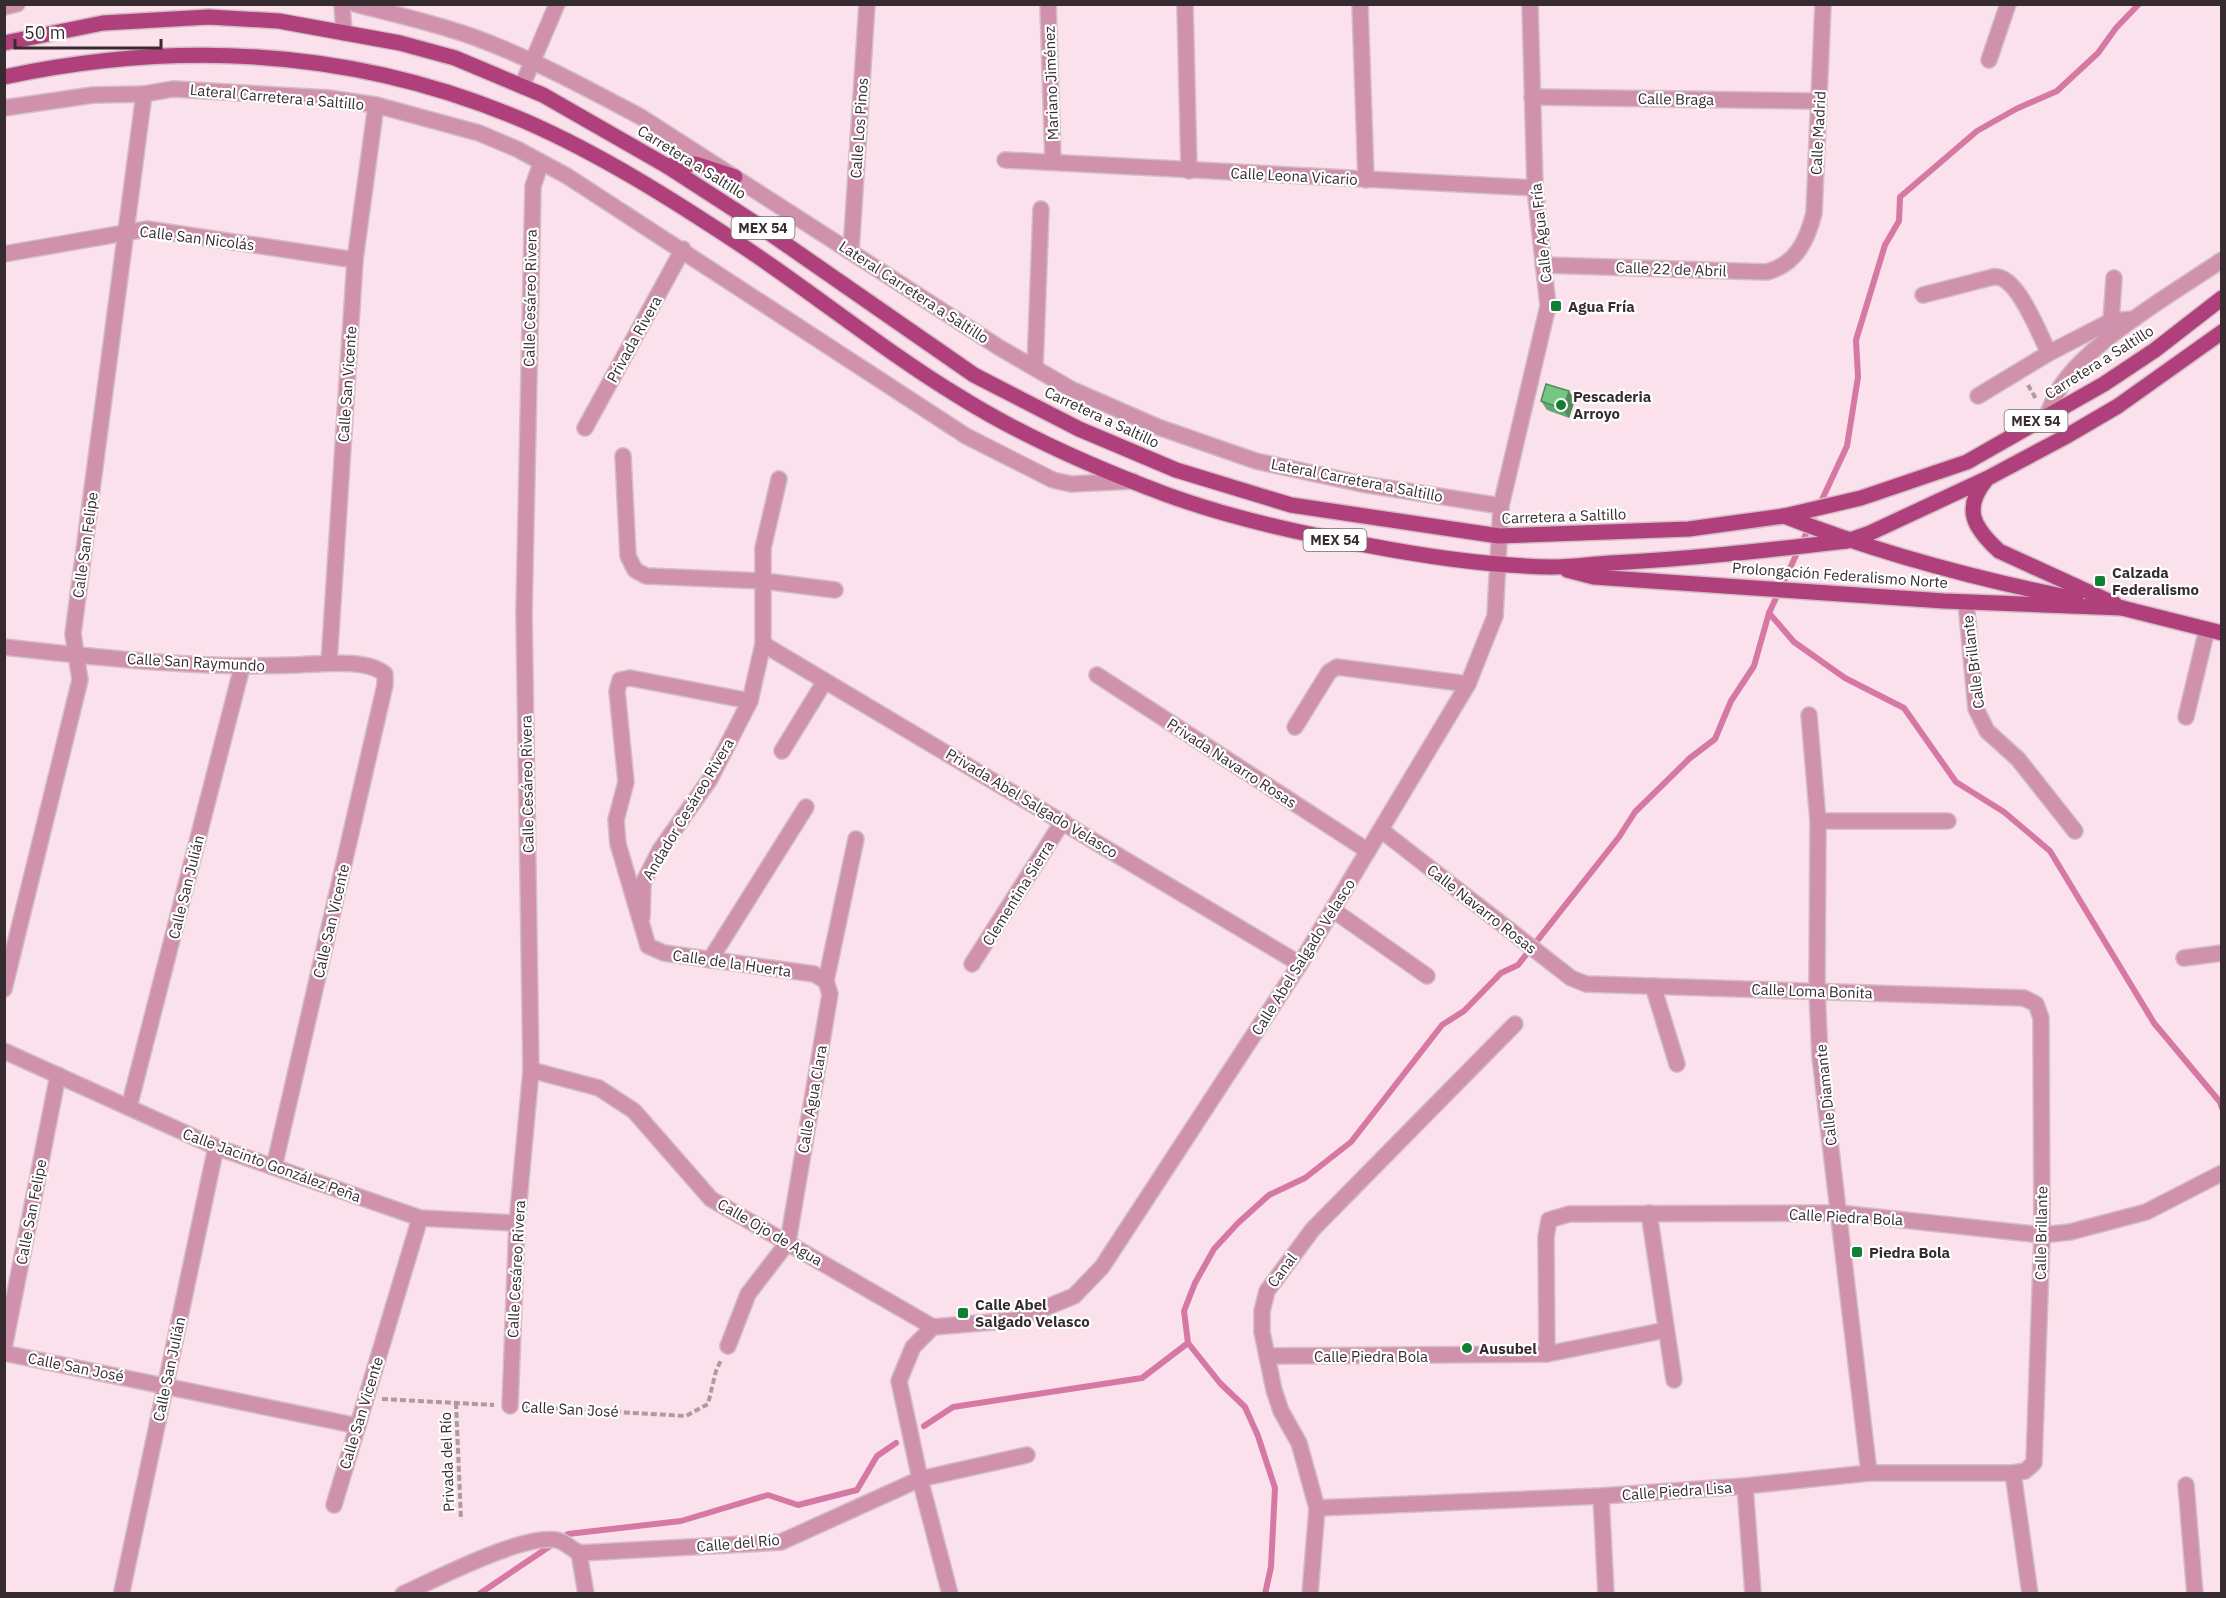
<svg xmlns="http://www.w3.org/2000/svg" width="2226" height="1598" viewBox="0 0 2226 1598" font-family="'IBM Plex Sans',sans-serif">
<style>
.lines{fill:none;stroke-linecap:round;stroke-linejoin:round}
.stream{stroke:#d578a4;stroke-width:6}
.minor-casing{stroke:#d3bdc6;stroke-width:18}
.major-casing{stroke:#d3bdc6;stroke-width:18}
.path{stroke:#ae9ba2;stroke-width:4;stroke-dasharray:6 3;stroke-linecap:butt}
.minor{stroke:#d091ad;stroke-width:15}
.major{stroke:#b0407b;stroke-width:15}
.wall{fill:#64aa70}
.shaded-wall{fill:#518b5b}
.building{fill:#74c682;stroke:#518b5b;stroke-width:1.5}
.poi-dot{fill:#117f34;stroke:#fff;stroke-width:2}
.labels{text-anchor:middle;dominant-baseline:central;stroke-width:4.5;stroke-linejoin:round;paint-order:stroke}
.shield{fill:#fff;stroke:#726b6e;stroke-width:1.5}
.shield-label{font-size:14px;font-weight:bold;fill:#362c30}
.street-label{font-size:15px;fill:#362c30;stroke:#fff}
.poi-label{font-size:15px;font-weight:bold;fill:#362c30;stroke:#fff;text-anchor:start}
</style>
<rect width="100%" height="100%" fill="#fae1eb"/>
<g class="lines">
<g class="stream">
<path d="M1769,613L1794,642L1845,678L1904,708L1956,782L2004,812L2050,851L2154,1023L2220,1102L2222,1108"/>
<path d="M924,1426L953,1407L1142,1378L1188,1343"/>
<path d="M479,1594L568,1534L681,1521L768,1495L798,1505L857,1490L877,1456L896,1443"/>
<path d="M1265,1594L1271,1567L1275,1488L1258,1436L1245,1407L1220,1383L1188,1343L1184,1311L1195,1283L1214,1249L1238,1223L1269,1195L1305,1178L1351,1142L1442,1025L1464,1011L1501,973L1518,965L1619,837L1635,812L1690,758L1715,739L1731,701L1754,666L1769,613L1847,446L1858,377L1856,340L1885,245L1899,221L1900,197L1977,131L2016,109L2057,91L2098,53L2116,28L2139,4"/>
</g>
<defs>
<g id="minor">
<path d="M342,4L344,33"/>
<path d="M355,4C397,15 439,24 479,39C535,60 588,89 641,117L1000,348L1071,389L1158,427L1256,461L1362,484L1501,506"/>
<path d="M1048,4L1053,162"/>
<path d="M1185,4L1189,171"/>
<path d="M1360,4L1366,180"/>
<path d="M4,7L17,4"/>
<path d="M1989,60L2008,4"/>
<path d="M522,86L557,4"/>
<path d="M1532,97L1819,101"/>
<path d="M4,108L93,95L144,94L173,89L328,98L376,105L479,133L517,149L567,176L966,436L1053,480L1071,484L1133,481"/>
<path d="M1005,160L1535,188"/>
<path d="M851,251L867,4"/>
<path d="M4,254L147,229L355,260"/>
<path d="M1543,265L1767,272C1796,264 1807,241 1814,213L1823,4"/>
<path d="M1923,295L1993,277C2017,273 2039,334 2049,353"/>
<path d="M2111,321L2114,278"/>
<path d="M1035,368L1041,209"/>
<path d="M1978,396L2049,353L2111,321L2134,319"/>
<path d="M2047,415C2052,405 2055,395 2061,386C2090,341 2176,291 2222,260"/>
<path d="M585,428L683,249"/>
<path d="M623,456L628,556L635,570L646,576L764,581L835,590"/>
<path d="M1966,602L1976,709L1987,731L2018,759L2075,831"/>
<path d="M763,644L1300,964"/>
<path d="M4,647C101,658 199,669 296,665C320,664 367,658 385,674V685L274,1167"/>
<path d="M329,663L355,260L376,105"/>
<path d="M1097,675L1368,851"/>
<path d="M750,701L630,678L620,680L617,691L626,782L616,820L618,844L648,946L664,953L814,974L826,981"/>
<path d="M1809,715L1818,821L1817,991L1820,1057L1869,1473"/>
<path d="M2186,717L2207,629"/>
<path d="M1295,727L1329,672L1337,667L1468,684"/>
<path d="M782,751L825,681"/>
<path d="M1818,821H1948"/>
<path d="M1333,910L1427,976"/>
<path d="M642,917L643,883L660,850L710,779L750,701L763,644V548L779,479"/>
<path d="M2184,958L2222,953"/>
<path d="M710,960L806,807"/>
<path d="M972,964L1063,821"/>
<path d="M1653,986L1677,1064"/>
<path d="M4,989L80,680L73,634L144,94"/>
<path d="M4,1051L216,1147L420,1218L517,1223"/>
<path d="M531,1070L599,1088L634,1111L711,1199L933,1327"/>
<path d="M129,1107L242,667"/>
<path d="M1649,1213L1674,1380"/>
<path d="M728,1346L748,1294L788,1242L830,994L826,981L856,839"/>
<path d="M4,1348L58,1075"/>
<path d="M4,1353L358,1426"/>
<path d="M1547,1354L1546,1237L1549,1220L1569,1214L1839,1213L2042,1235L2070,1232L2146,1212L2222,1173"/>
<path d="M1267,1356L1547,1354L1666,1330"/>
<path d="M510,1406L517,1223L531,1070L524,613L533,186L541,163"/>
<path d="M2013,1473L2030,1594"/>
<path d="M2186,1485L2195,1594"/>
<path d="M1745,1486L1753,1594"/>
<path d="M1601,1496L1606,1594"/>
<path d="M334,1505L420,1218"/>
<path d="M1317,1508L1601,1496L1745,1486L1869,1473H2013L2025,1471L2034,1463L2042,1235L2041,1018L2036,1004L2024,998L1586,984L1571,978L1381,830"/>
<path d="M579,1553L781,1542L920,1479L1027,1455"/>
<path d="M579,1553L586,1594"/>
<path d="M122,1591L216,1147"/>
<path d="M403,1594C434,1580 530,1530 560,1541C566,1543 573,1550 579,1553"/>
<path d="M950,1594L920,1479L899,1381L913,1347L933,1327L1016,1320L1074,1296L1102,1267L1300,964L1468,684L1495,616L1501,506L1548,306L1535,188L1530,4"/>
<path d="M1310,1594L1317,1508L1299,1443L1281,1411L1274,1390L1262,1332V1311L1267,1291L1313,1229L1515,1024"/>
</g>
<g id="major">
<path d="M4,43L103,23L209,17L279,21L400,43L455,58L543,95L667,166L755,223L974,375L1079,429L1176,470L1291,505L1499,536L1689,529L1784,516L1861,498L1967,462L2104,384L2155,350L2222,298"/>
<path d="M4,77C183,39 358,49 527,122C602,155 673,200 741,245C815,294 884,351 960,397C1021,435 1098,469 1165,494C1230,518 1298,533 1366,545C1428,557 1488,566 1552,567C1571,567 1591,564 1611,563C1690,559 1768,550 1847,541L1870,533L1988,478L2065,437L2118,406L2222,332"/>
<path d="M667,166L695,164L735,177"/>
<path d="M1986,480C1962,509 1974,528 1999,551L2115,604"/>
<path d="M1784,516C1878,553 1976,579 2076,599"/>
<path d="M1567,570L1594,577L1944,601L2123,608"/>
<path d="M2114,606L2222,633"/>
</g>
</defs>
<use href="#minor" class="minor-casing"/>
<use href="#major" class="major-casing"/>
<g class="path">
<path d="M2028,385L2036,399"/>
<path d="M382,1399L494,1405"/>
<path d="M456,1403L461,1520"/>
<path d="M525,1407L686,1416L708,1404L716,1371L721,1360"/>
</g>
<use href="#minor" class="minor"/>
<use href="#major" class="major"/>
</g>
<path class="wall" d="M1575,400L1569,418L1547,410L1541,401Z"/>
<path class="shaded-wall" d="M1569,391L1575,400L1569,418L1563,409Z"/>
<path class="building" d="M1546,384L1569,391L1563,409L1541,401Z"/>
<g class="poi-dot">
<rect x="1550" y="300" width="12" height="12" rx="3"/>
<circle cx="1561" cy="405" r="6"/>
<rect x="2094" y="575" width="12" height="12" rx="3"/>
<rect x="1851" y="1246" width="12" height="12" rx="3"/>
<rect x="957" y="1307" width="12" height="12" rx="3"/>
<circle cx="1467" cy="1348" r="6"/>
</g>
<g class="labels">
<g class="shield">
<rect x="731.5" y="217" width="63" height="22" rx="4.5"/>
<rect x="2004.5" y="410" width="63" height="22" rx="4.5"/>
<rect x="1303.5" y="529" width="63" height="22" rx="4.5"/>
</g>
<g class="shield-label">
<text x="763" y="228">MEX 54</text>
<text x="2036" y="421">MEX 54</text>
<text x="1335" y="540">MEX 54</text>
</g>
<g class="street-label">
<text transform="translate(1051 83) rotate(-92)">Mariano Jiménez</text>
<text transform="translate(277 97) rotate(5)">Lateral Carretera a Saltillo</text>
<text transform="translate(1676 99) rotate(1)">Calle Braga</text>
<text transform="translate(859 128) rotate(-86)">Calle Los Pinos</text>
<text transform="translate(1818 133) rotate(-87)">Calle Madrid</text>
<text transform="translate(692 162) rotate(32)">Carretera a Saltillo</text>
<text transform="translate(1294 176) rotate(3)">Calle Leona Vicario</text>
<text transform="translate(1541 233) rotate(-96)">Calle Agua Fría</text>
<text transform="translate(197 238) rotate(7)">Calle San Nicolás</text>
<text transform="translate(1671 269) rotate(2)">Calle 22 de Abril</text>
<text transform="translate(914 292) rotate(33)">Lateral Carretera a Saltillo</text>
<text transform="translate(530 298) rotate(-89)">Calle Cesáreo Rivera</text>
<text transform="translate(634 339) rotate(-61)">Privada Rivera</text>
<text transform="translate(2099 362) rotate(-32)">Carretera a Saltillo</text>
<text transform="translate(347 384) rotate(-86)">Calle San Vicente</text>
<text transform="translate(1102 417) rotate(25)">Carretera a Saltillo</text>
<text transform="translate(1357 480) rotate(11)">Lateral Carretera a Saltillo</text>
<text transform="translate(1564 516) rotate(-2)">Carretera a Saltillo</text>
<text transform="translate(85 545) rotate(-82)">Calle San Felipe</text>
<text transform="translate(1840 575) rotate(4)">Prolongación Federalismo Norte</text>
<text transform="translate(196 662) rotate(3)">Calle San Raymundo</text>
<text transform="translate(1973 662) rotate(-97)">Calle Brillante</text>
<text transform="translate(1232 763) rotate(33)">Privada Navarro Rosas</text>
<text transform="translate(527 784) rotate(-91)">Calle Cesáreo Rivera</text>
<text transform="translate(1032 803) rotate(31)">Privada Abel Salgado Velasco</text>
<text transform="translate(688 809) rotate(-59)">Andador Cesáreo Rivera</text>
<text transform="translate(186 887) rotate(-76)">Calle San Julián</text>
<text transform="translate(1018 893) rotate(-58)">Clementina Sierra</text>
<text transform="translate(1482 909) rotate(38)">Calle Navarro Rosas</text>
<text transform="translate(331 921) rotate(-77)">Calle San Vicente</text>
<text transform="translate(1303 957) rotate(-58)">Calle Abel Salgado Velasco</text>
<text transform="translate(732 963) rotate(8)">Calle de la Huerta</text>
<text transform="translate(1812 991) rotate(2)">Calle Loma Bonita</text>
<text transform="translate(1826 1095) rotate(-96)">Calle Diamante</text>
<text transform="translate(812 1099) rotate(-80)">Calle Agua Clara</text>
<text transform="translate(272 1165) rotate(20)">Calle Jacinto González Peña</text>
<text transform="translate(31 1212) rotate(-79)">Calle San Felipe</text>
<text transform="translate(1846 1217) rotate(3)">Calle Piedra Bola</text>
<text transform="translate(770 1232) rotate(30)">Calle Ojo de Agua</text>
<text transform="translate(2041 1233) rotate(-89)">Calle Brillante</text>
<text transform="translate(516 1269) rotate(-87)">Calle Cesáreo Rivera</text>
<text transform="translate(1282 1270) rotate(-53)">Canal</text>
<text x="1371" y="1356">Calle Piedra Bola</text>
<text transform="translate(76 1367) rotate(11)">Calle San José</text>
<text transform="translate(169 1369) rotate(-78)">Calle San Julián</text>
<text transform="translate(570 1409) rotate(3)">Calle San José</text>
<text transform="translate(361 1413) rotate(-73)">Calle San Vicente</text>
<text transform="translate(447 1462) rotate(-92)">Privada del Río</text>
<text transform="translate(1677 1491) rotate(-4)">Calle Piedra Lisa</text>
<text transform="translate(738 1543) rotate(-5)">Calle del Río</text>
</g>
<g class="poi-label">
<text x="1568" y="306">Agua Fría</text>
<text x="1573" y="396">Pescaderia<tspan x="1573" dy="17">Arroyo</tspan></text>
<text x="2112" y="572">Calzada<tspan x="2112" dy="17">Federalismo</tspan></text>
<text x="1869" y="1252">Piedra Bola</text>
<text x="975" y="1304">Calle Abel<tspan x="975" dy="17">Salgado Velasco</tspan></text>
<text x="1479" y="1348">Ausubel</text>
</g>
</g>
<rect width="2226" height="1598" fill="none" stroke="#362c30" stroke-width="12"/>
<path d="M15 39v9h146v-9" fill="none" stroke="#362c30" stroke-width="3"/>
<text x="24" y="39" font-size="18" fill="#362c30" stroke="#ffffff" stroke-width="4.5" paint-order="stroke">50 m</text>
</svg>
